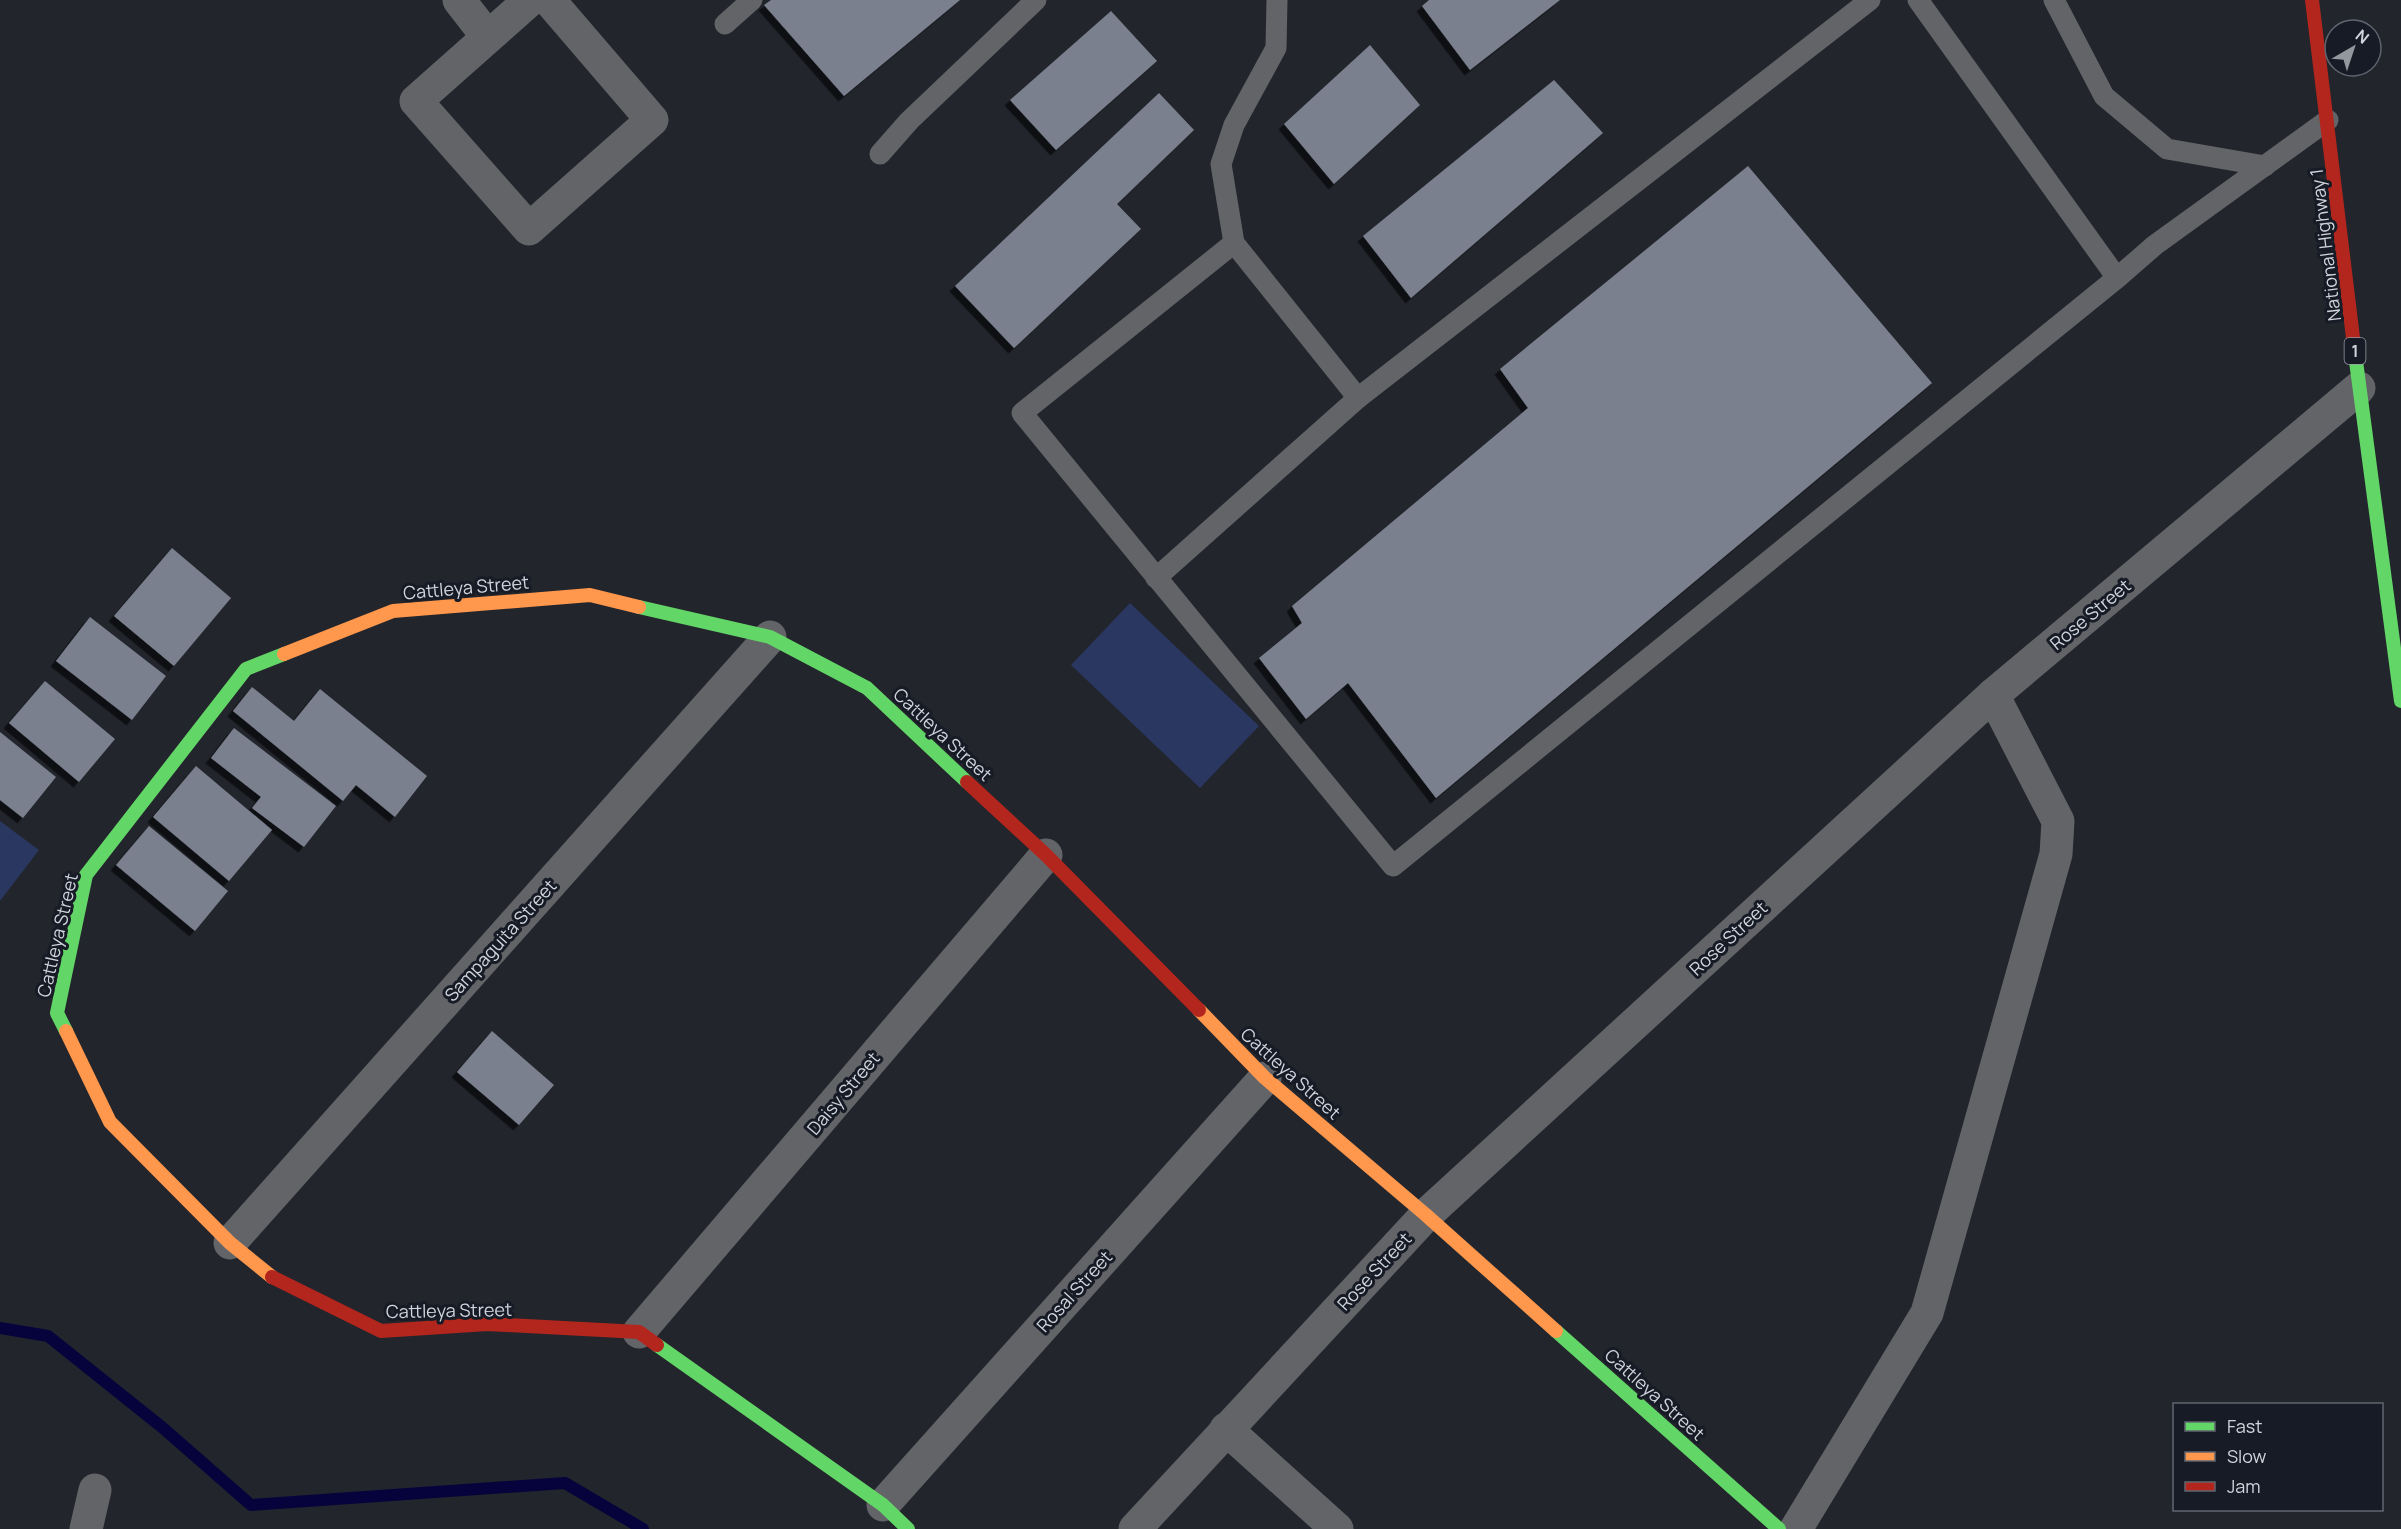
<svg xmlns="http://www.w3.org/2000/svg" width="2401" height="1529" viewBox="0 0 2401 1529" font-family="Manrope,sans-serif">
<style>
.green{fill:#293761}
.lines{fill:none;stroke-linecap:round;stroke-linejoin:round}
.stream{stroke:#06033c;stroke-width:12}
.building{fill:#7a808e;filter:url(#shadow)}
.lane{stroke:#636468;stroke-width:21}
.street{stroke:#636468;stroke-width:33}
.fast{stroke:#63d668;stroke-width:14}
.slow{stroke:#ff974d;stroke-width:14}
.jam{stroke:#b3261e;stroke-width:14}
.labels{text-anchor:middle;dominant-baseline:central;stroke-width:6;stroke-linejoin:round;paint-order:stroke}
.shield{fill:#161b26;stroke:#989ca5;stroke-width:1.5}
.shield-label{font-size:16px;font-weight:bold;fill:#d0d4dc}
.street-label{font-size:18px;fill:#d0d4dc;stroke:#161b26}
</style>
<defs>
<filter id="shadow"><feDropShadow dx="-5.5" dy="5.5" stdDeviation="0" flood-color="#0009"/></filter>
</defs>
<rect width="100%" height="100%" fill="#23252c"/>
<g class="green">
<path d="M1130,603L1259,726L1200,788L1071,665Z"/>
<path d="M0,821L39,850L0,901Z"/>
</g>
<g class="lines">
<path class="stream" d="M0,1328L48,1336L163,1428L251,1505L565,1483L643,1529"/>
</g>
<g class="building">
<path d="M771,0H960L844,96L764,5Z"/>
<path d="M1429,0H1560L1470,70L1422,6Z"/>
<path d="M1111,11L1157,61L1056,150L1010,100Z"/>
<path d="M1370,45L1420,105L1334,184L1284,124Z"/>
<path d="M1554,80L1603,133L1411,298L1363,236Z"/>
<path d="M1159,93L1194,130L1117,204L1141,229L1014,348L955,286Z"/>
<path d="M1748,166L1932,383L1436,798L1348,683L1306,719L1259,658L1302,623L1292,606L1528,408L1500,369Z"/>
<path d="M172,548L231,598L174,666L114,616Z"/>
<path d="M90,617L166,676L132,720L56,661Z"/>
<path d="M45,681L115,739L79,782L9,723Z"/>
<path d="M252,687L294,721L320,689L427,776L395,817L356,785L343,801L233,711Z"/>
<path d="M234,728L336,806L304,847L252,808L261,797L211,758Z"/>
<path d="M0,732L56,777L23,818L0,800Z"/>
<path d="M196,766L272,830L229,881L153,817Z"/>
<path d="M149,826L228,891L195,931L116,865Z"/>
<path d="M492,1031L554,1085L519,1125L457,1072Z"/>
</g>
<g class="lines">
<g class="lane">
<path d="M1277,0L1276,48L1234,125L1221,164L1234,243L1358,398"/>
<path d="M1918,0L2117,278"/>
<path d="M2054,0L2104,96L2167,149L2265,166"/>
<path d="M725,24L752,0"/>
<path d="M880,154L909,121L1036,0"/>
<path d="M1234,243L1022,413L1393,866L2117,278L2155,245L2328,120"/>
<path d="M1156,578L1358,398L1870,0"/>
</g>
<g class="street">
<path d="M459,0L487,36"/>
<path d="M530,0L416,101L529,229L652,120L549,0"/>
<path d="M230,1243L770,637"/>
<path d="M639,1332L1046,855"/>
<path d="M1226,1429L1337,1529"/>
<path d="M883,1505L1265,1078"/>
<path d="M86,1529L95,1490"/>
<path d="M1135,1529L1426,1215L1993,695L2359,388"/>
<path d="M1796,1529L1927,1313L2056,854L2058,821L1993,695"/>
</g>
<g class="fast">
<path d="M2354,346L2401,701"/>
<path d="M639,607L770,637L867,688L967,782"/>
<path d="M66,1031L57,1013L86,875L246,669L284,654"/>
<path d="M1556,1331L1779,1529"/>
<path d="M657,1345L883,1505L908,1529"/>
</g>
<g class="slow">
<path d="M284,654L393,611L590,595L639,607"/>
<path d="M1199,1010L1265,1078L1426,1215L1556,1331"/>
<path d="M66,1031L110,1122L230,1243L272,1277"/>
</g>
<g class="jam">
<path d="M2312,0L2354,346"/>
<path d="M967,782L1046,855L1199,1010"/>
<path d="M272,1277L381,1331L487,1324L639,1332L657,1345"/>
</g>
</g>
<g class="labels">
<rect class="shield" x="2344.5" y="338" width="21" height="26" rx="4.5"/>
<g class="shield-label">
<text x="2355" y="351">1</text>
</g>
<g class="street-label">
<text transform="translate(2325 245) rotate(-97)">National Highway 1</text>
<text transform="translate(466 587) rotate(-5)">Cattleya Street</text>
<text transform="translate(2090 614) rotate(-40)">Rose Street</text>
<text transform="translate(943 734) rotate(43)">Cattleya Street</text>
<text transform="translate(57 935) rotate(-77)">Cattleya Street</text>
<text transform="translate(1728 938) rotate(-43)">Rose Street</text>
<text transform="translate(500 940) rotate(-48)">Sampaguita Street</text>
<text transform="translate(1291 1073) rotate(42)">Cattleya Street</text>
<text transform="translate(843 1093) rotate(-50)">Daisy Street</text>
<text transform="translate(1374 1271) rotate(-47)">Rose Street</text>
<text transform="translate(1074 1291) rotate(-48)">Rosal Street</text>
<text transform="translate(449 1310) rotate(-1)">Cattleya Street</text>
<text transform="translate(1655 1394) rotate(42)">Cattleya Street</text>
</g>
</g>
<rect x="2173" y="1403" width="210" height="108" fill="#161b26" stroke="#60656f" stroke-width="1.5"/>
<rect x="2185" y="1422" width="30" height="9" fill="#63d668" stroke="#60656f" stroke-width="1.5"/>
<text x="2227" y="1433" font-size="18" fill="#d0d4dc">Fast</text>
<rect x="2185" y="1452" width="30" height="9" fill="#ff974d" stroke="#60656f" stroke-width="1.5"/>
<text x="2227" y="1463" font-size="18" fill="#d0d4dc">Slow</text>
<rect x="2185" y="1482" width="30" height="9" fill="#b3261e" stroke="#60656f" stroke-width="1.5"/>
<text x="2227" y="1493" font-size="18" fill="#d0d4dc">Jam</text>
<g transform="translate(2353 48) rotate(39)"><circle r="28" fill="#161b26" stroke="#60656f" stroke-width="1.5"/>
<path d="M0-4.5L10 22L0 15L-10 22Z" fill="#93979e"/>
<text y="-9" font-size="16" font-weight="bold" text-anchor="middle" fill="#d0d4dc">N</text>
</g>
</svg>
